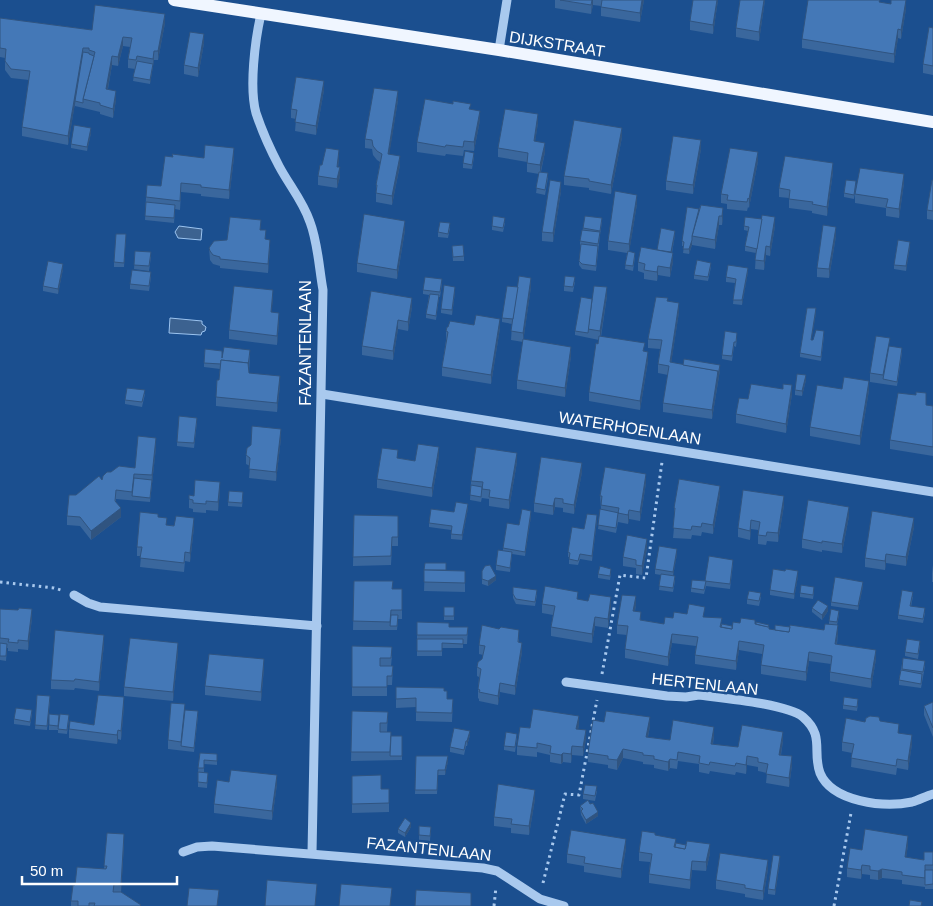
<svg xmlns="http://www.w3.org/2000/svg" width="933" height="906" viewBox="0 0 933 906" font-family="Helvetica,sans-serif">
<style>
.water{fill:#3c6290;stroke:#9cc4f0}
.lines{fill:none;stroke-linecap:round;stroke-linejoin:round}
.path{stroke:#a9c9ee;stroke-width:3;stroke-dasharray:2.5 4;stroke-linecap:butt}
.minor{stroke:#a9c9ee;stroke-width:9}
.major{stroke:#f0f6ff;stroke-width:12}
.wall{fill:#3a679d}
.shaded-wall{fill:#305480}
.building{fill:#4478b7;stroke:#305480}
.labels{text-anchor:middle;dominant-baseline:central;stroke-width:5;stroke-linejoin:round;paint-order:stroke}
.street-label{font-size:16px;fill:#fff;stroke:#1b4f8f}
</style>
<rect width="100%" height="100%" fill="#1b4f8f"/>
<g class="water">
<path d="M179,226L202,229L201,240L178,238L175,232Z"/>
<path d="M170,318L202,321V324L206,327L205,331L202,332L201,335L169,333Z"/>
</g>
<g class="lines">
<g class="path">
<path d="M0,582L54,588L61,590"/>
<path d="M602,674L620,575L646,578L662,462"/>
<path d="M543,883L565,794L579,795L597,700"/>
<path d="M494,906L496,887"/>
<path d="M834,906L851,813"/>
</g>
<g class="minor">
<path d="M261,14C255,40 249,88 256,113C262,131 270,149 279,166C289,185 303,201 310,222C318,243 319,268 323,290L312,853"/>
<path d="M499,50L507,0"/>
<path d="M322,394L933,492"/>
<path d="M74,595L88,603L100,607L317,626"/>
<path d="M566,682L667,696L686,697L699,695C722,698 788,704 803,717C825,736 812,751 820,773C832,802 884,808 912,802C919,800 926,796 933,794"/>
<path d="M183,852L197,847L212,846L483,868L497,871L540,899L564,906"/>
</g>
<path class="major" d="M174,0L499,50L933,122"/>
</g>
<g class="wall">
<path d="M555,0H644L640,22L601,16V6L593,5L591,14L555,8Z"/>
<path d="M718,0L713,34L690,30V21Z"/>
<path d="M740,0H765L759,41L736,37V28Z"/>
<path d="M880,2L891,4L906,9L901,39L898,38L894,63L802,48V39Z"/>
<path d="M0,18L92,30L165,23L158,60H154L150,84L133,81L135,69L128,68V59L130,47L123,46L118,66L112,65L108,89L116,100L113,118L100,114V112L75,106V103L68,145L22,136V127L29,80L11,78L5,70V58L0,57Z"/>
<path d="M933,28V75L923,73V64Z"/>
<path d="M204,43L198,77L184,74V65Z"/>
<path d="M324,90L316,135L295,131L296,119L291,118V109Z"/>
<path d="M398,100L389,154L400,165L392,205L376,202V185L380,162L377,160L373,155L372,149L365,148V139Z"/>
<path d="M471,109L480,120L474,151L464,150L463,156L446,154L445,156L417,152V142Z"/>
<path d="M538,123L535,141L545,152L541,172L548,178L545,195L536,193L539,174L527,172V162L498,157V148Z"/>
<path d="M91,133L87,151L71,148V144Z"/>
<path d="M622,137L611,194L589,190V188L564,185V176Z"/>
<path d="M701,149L693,194L666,190V181Z"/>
<path d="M172,157L204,158L234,157L229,199L201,196V194L181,192L180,210L175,209L174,223L145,220L146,197L161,186Z"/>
<path d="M474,157L472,169L463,168V163Z"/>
<path d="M339,159L338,167L340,176L337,188L318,185V176L322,165Z"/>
<path d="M758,161L749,208L748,207L747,211L727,209V204L721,203V194Z"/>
<path d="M833,172L827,216L812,213V211L789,208V198L779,197V188Z"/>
<path d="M933,180V220L927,219V210Z"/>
<path d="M904,183L899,218L886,216V208L855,203V194Z"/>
<path d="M856,186L854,199L844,197V193Z"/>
<path d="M561,191L553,242L542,241V232Z"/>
<path d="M637,204L629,252L635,257L633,271L625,269L627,253L608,250V241Z"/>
<path d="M701,205L723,217L722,225H719L715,249L692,245L689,254L683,253L684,246H682V241L699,209Z"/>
<path d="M602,222L600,235L596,271L582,269L579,265V261L581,246L580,245V241L583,228Z"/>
<path d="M505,223L503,232L492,230V226Z"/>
<path d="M744,226H775L770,256L766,255L764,270L755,269L756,253L745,251V246L748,231L744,230Z"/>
<path d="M450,228L448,238L438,237V232Z"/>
<path d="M261,230L270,249L268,273L220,268V266L213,264L210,260L209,248L227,240Z"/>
<path d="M405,230L397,279L357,272V263Z"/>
<path d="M126,234L124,267H114V262Z"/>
<path d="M675,235L672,253L673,262L670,277L658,275L657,281L644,279V273L638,271V262L657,250Z"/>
<path d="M836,236L829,278L817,277V268Z"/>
<path d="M452,246L464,256V261H453Z"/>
<path d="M910,246L906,271L894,269V265Z"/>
<path d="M135,251L151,257L149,271L134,269Z"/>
<path d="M711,267L708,281L694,279V275Z"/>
<path d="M63,269L58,294L43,291V286Z"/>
<path d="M748,272L742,305L733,304L735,283L726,282V277Z"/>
<path d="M151,277L149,291L130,289V284Z"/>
<path d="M575,282L573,292L564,291V286Z"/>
<path d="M442,284L440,297H439L436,320L426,318V314L429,295L423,294V290Z"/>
<path d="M518,287H531L523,342L511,340L512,324L502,322V318Z"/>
<path d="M455,292L452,315L441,313V309Z"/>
<path d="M607,296L601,337L645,351L648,361L640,410L589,401V392L599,340L575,335V331L592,299Z"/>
<path d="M273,299L271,312L279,322L277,345L229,339V330Z"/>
<path d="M668,301L679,312L671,363L720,370L712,419L663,412V403L668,375L658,373V364L660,349L648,348V339Z"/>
<path d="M412,307L408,331L398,329L393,360L362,355V346Z"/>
<path d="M816,313L811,340H813L824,336L821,361L800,357V353Z"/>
<path d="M474,325L500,328L491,384L442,376V367L446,340V331Z"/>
<path d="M737,338L736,347L734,346L732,361L722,359V355Z"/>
<path d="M890,347L902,353L897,386L870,382V373Z"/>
<path d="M250,355L249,373L280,385L277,412L216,406V397L219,380L220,369L204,367V363L222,358Z"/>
<path d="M571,356L565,397L517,389V380Z"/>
<path d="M806,380L802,396L795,395V390Z"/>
<path d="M842,389L869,390L860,445L810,436V427Z"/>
<path d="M145,394L142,407L125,404V400Z"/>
<path d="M792,394L786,433L736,423V414L748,399Z"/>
<path d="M933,406V456L890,449V440Z"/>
<path d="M197,422L194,448L177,446V442Z"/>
<path d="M281,438L276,481L249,478L250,466L246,464V455Z"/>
<path d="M156,447L150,502L116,499V502L121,517L91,540L80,526L67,525V516L76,495L102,480L111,472L135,468Z"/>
<path d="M439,456L432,497L377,488V479L398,458L415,461Z"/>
<path d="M517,462L509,509L489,506V499L482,498V497L481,502L470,500L471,481Z"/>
<path d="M582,472L574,514L563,512V508L555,507L553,515L534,512V503Z"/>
<path d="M646,483L640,521L629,519L628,524L618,522L616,533L598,529L601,509L600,496Z"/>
<path d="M743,490L784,505L778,542L767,541L766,545L758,544V530L751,529L750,540L738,537V528Z"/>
<path d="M220,491L218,511L206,510V513L193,512V509L189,508V499L194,496Z"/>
<path d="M720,495L713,534L702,532L701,536L692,535L691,539L673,538L675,517L674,508Z"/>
<path d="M243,497L242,507L228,506V502Z"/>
<path d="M468,508L462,540L451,539V530L429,527V523L454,512Z"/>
<path d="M354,515L398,516V546H392L391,565L353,566Z"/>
<path d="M531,516L525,556L512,554L510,572L496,570V565L503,551V548L519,525Z"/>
<path d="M849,516L842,553L822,550V552L802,548V539Z"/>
<path d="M597,520L592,561L580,559L578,565L569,564V557H568V552L584,529Z"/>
<path d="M167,525L194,527L190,562L185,561L184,572L140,567L141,556H137V547Z"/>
<path d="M914,527L906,566L886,563L885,570L865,567V558Z"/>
<path d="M647,548L642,575L636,574V568L623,566V557Z"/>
<path d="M677,554L673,576L675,581L673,592L659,590L661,575L655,574V569Z"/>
<path d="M425,563L465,580V592L424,591Z"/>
<path d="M733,564L730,589L706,586L704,594L691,592V588L705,581Z"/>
<path d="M933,565V582H932V573Z"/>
<path d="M482,571L496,580L488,586L482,584Z"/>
<path d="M611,573L610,580L598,578V574Z"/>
<path d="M798,576L794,599L770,595V590Z"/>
<path d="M354,581L393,589H402V619H398L397,630H353Z"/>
<path d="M863,586L858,610L831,606V602Z"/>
<path d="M814,591L813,599L800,597V593Z"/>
<path d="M513,594L537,595L535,606L516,604L513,598Z"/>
<path d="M913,596L911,607L925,613L923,623L898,619V615Z"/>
<path d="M761,597L759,606L747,604V599Z"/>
<path d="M578,600L611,606L608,628L595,626L592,643L551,636V627L553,615L542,613V604Z"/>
<path d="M636,605L635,611L641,620L664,624L673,618L704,617L722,624L732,626L755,624L769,625V629L775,630L790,627L824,630L829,624V621L839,615L837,625L838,634L837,644L876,659L871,688L830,681V672L831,664L809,661L806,681L761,674V665L762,654L739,650L736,670L695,664V655L696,646L672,643L668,666L625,658V649L627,635L617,634V625Z"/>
<rect x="444" y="607" width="10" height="13"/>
<path d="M812,608L828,611L822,620L812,612Z"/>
<path d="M0,609L32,618L28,650L18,649V652L8,651V648H7L6,661L0,660Z"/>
<path d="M417,622L449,627H468L467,644H463V648H442V656H417Z"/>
<path d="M519,639V642L522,652L515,695L500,692L498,705L479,701V699L478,698V689L479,677L477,676V667L482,659L483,655L479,654V645Z"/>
<path d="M104,644L99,691L75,688L74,690L51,689V680Z"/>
<path d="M920,645L918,659L905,656V652Z"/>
<path d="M352,646L392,656L391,666H393L392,685H387V696H352Z"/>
<path d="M178,652L173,701L124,696V687Z"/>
<path d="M903,658L925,666L921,688L899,685V680Z"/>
<path d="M264,668L261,701L205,695V686Z"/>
<path d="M396,687L444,691L447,699H453L452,722L416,721V707L396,708Z"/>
<path d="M37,695L50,701L47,730L35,729Z"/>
<path d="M933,702V737L924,715V706Z"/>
<path d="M858,704L857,711L843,709V705Z"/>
<path d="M124,706L121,740L118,739L117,744L69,738V729L94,725Z"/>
<path d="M185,710L198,716L194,752L168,749V740Z"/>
<path d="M352,711L388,712L387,732L391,736H402V760L351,761Z"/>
<path d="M32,714L30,726L14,724V719Z"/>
<path d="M49,714L59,720L58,730H49Z"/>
<path d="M69,719L67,734L58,733V729Z"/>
<path d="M880,721L899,733L912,744L908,770L897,768L896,775L851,767L852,753L842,751V742L865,722Z"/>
<path d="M579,725L578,729L586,739L583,756L572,755L571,763L563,762L561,764L550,762V755L537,752V757L517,755V746L530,728Z"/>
<path d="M650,726L648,737L670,740L714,736L713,744L738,747L783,741L781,755L792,765L789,787L766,783L767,773L758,771V767L747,765L746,774L736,772L735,775L710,771L709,774L699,772V764L678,761L677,769L670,768L668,771L654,768V765L643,764V762L623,758L617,770L608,768V765L588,762V753Z"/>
<path d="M470,735L467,746H466L464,755L450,752V747Z"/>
<path d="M517,738L515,752L504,750V746Z"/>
<path d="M200,753L217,754V765L204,764V773L198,772Z"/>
<path d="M416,756L448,761L445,775H438L437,794H415Z"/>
<path d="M198,772L208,773L207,788L198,787Z"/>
<path d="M352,776L381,789H389V812L352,813Z"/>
<path d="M229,782L277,784L272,820L214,813V804Z"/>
<path d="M597,791L595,801L583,799V794Z"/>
<path d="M535,799L529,835L511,833V828L494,826V817Z"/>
<path d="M580,806L598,816L586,824L581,815Z"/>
<path d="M419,826L431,827L430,841L419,840Z"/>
<path d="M411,827L405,837L398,833V829Z"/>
<path d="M107,833L124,843L121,893L141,906H71V901L75,885L104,869Z"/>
<path d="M655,836L676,843L710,853L706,871L692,870L690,889L649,883V874L650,862L639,861V852Z"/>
<path d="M908,845L906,857L924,860L933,852V889H925V880V887L902,884V880L882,878L878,880L870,879V875L862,874L861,879L847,877V868L862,850Z"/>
<path d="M626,848L621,878L584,872V866L567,863V854Z"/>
<path d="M780,861L775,895L768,894V889Z"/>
<path d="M768,869L763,900L745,897V894L716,889V880Z"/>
</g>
<g class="shaded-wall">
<path d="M592,0H593V5L591,14Z"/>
<path d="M642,0H644L640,22V13Z"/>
<path d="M717,0H718L713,34V25Z"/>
<path d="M764,0H765L759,41V32Z"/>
<path d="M906,0V9L901,39V30Z"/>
<path d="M165,14V23L158,60V51Z"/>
<path d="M898,29V38L894,63V54Z"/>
<path d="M204,34V43L198,77V68Z"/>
<path d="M123,37V46L118,66V57Z"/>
<path d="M83,48V57L68,145V136Z"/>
<path d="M154,51V60L150,84V80L153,64Z"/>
<path d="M112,56V65L106,98V89Z"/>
<path d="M324,81V90L316,135V126Z"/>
<path d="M116,91V100L113,118V109Z"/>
<path d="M398,91V100L388,163V154Z"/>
<path d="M480,111V120L474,151V142Z"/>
<path d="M538,114V123L534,150V141Z"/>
<path d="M91,128V133L87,151V147Z"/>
<path d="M622,128V137L611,194V185Z"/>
<path d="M701,140V149L693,194V185Z"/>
<path d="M545,143V152L540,174V165Z"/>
<path d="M234,148V157L229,199V190Z"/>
<path d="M339,150V159L337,176V167Z"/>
<path d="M758,152V161L749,208V199Z"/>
<path d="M400,156V165L392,205V196Z"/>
<path d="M833,163V172L827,216V207Z"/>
<path d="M340,167V176L337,188V179Z"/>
<path d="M904,174V183L899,218V209Z"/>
<path d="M561,182V191L553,242V233Z"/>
<path d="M637,195V204L629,253V244Z"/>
<path d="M723,208V217L722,225V216Z"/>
<path d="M719,216V225L715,249V240Z"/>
<path d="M775,217V226L770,256V247Z"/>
<path d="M405,221V230L397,279V270Z"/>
<path d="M836,227V236L829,278V269Z"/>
<path d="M675,231V235L670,260V255Z"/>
<path d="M270,240V249L268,273V264Z"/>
<path d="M692,240V245L689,254V249Z"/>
<path d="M910,242V246L906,271V266Z"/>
<path d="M766,246V255L764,270V261Z"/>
<path d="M673,253V262L670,277V268Z"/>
<path d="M63,264V269L58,294V289Z"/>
<path d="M658,266V275L657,281V272Z"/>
<path d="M748,268V272L742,305V300Z"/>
<path d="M531,278V287L523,342V333Z"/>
<path d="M455,287V292L452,315V310Z"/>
<path d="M607,287V296L600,340V331Z"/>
<path d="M273,290V299L271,321V312Z"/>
<path d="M412,298V307L408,331V322Z"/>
<path d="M679,303V312L670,371V362Z"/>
<path d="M816,308V313L811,344V340Z"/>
<path d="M279,313V322L277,345V336Z"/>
<path d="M500,319V328L491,384V375Z"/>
<path d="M398,320V329L393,360V351Z"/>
<path d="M571,347V356L565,397V388Z"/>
<path d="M648,352V361L640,410V401Z"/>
<path d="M720,365V370L712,419V410L718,371Z"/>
<path d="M806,375V380L802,396V391Z"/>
<path d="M280,376V385L277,412V403Z"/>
<path d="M869,381V390L860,445V436Z"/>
<path d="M792,385V394L786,433V424Z"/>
<path d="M281,429V438L276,481V472Z"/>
<path d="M156,438V447L150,502L152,475Z"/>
<path d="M439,447V456L432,497V488Z"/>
<path d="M517,453V462L509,509V500Z"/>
<path d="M582,463V472L574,514V505Z"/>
<path d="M646,474V483L640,521V512Z"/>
<path d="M220,482V491L218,511V502Z"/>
<path d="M720,486V495L713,534V525Z"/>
<path d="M784,496V505L778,542V533Z"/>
<path d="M555,498V507L553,515V506Z"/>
<path d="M468,504V508L462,540V535Z"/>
<path d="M849,507V516L842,553V544Z"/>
<path d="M121,508V517L91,540V531Z"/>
<path d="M629,510V519L628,524V515Z"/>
<path d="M531,511V516L525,556V552Z"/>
<path d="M597,515V520L592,561V556Z"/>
<path d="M194,518V527L190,562V553Z"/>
<path d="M914,518V527L906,566V557Z"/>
<path d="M751,520V529L750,540V531Z"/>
<path d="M647,539V548L642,575V566Z"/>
<path d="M677,549V554L673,576V572Z"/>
<path d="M886,554V563L885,570V561Z"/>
<path d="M798,571V576L794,599V594Z"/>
<path d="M496,576V580L488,586V581Z"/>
<path d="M863,582V586L858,610V606Z"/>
<path d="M636,596V605L633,620V611Z"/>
<path d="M611,597V606L608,628V619Z"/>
<path d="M828,606V611L822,620V615Z"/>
<path d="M32,609V618L28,650V641Z"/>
<path d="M595,617V626L592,643V634Z"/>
<path d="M838,625V634L835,653V644Z"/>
<path d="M672,634V643L668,666V657Z"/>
<path d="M104,635V644L99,691V682Z"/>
<path d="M739,641V650L736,670V661Z"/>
<path d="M178,643V652L173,701V692Z"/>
<path d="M522,643V652L515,695V686Z"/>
<path d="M876,650V659L871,688V679Z"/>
<path d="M809,652V661L806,681V672Z"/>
<path d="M264,659V668L261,701V692Z"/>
<path d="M500,683V692L498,705V696Z"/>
<path d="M124,697V706L121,740V731Z"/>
<path d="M579,716V725L576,738V729Z"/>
<path d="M650,717V726L646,746V737Z"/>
<path d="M714,727V736L711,753V744Z"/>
<path d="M118,730V739L117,744V735Z"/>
<path d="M586,730V739L583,756V747Z"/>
<path d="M470,731V735L467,746V741Z"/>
<path d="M783,732V741L779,764V755Z"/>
<path d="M912,735V744L908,770V761Z"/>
<path d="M572,746V755L571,763V754Z"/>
<path d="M623,749V758L617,770V760Z"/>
<path d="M563,753V762L561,764V755Z"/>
<path d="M448,756V761L445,775V770Z"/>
<path d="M747,756V765L746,774V765Z"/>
<path d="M792,756V765L789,787V778Z"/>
<path d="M670,759V768L668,771V762Z"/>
<path d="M277,775V784L272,820V811Z"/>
<path d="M535,790V799L529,835V826Z"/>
<path d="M598,812V816L586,824V820Z"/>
<path d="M411,823V827L405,837V833Z"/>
<path d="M124,834V843L121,894V885Z"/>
<path d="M908,836V845L905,866V857Z"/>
<path d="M626,839V848L621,878V869Z"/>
<path d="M710,844V853L706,871V862Z"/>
<path d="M780,856V861L775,895V890Z"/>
<path d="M768,860V869L763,900V891Z"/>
<path d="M692,861V870L690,889V880Z"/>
<path d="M862,865V874L861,879V870Z"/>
<path d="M882,869V878L878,880V871Z"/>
</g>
<g class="building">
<path d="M560,0H592L591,5Z"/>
<path d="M602,0H642L640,13L601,7Z"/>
<path d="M693,0H717L713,25L690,21Z"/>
<path d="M740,0H764L759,32L736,28Z"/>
<path d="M808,0H880L879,2L891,4V0H906L901,30L898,29L894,54L802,39Z"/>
<path d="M95,5L165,14L158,51H154L153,59L137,56L136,60L128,59L132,38L123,37L118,57L112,56L106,89L116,91L113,109L100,105V103L83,99L95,52L89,50V48H83L68,136L22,127L30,71L11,69L5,61L6,49L0,48V18L92,30Z"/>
<path d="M929,27L933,28V66L923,64Z"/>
<path d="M190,32L204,34L198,68L184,65Z"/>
<path d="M83,52L89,53V54L94,56L83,99V103L75,101Z"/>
<path d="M137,61L153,64L150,80L133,77Z"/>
<path d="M296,77L324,81L316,126L295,122L297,110L291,109Z"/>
<path d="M374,88L398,91L388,154L400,156L392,196L376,193L377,185H376L382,154L377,151L373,146L372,140L365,139Z"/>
<path d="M425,99L453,104V101L471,104L469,109L480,111L474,142L464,141L463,147L446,145L445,147L417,142Z"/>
<path d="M505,109L538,114L534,141L545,143L540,165L527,163L528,153L498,148Z"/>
<path d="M574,120L622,128L611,185L589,181V179L564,176Z"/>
<path d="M74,125L91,128L87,147L71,144Z"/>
<path d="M673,136L701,140L693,185L666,181Z"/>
<path d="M205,145L234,148L229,190L201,187V185L181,183L180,201L146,197L147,185L161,186L165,156L173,157L172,154L204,158Z"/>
<path d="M326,148L339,150L337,167H340L337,179L318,176L320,165H322Z"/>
<path d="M730,148L758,152L749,199L748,198L747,202L727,200L728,195L721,194Z"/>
<path d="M465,151L474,153L472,165L463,163Z"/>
<path d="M785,156L833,163L827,207L812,204L813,202L789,199L790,190L779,188Z"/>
<path d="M860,168L904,174L899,209L886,207L888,199L855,194Z"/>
<path d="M539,172L548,173L545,190L536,188Z"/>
<path d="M550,180L561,182L553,233L542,232Z"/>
<path d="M846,180L856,181L854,195L844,193Z"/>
<path d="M932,180H933V211L927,210Z"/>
<path d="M615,191L637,195L629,244L608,241Z"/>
<path d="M146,202L175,205L174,218L145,216Z"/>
<path d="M701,205L723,208L722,216H719L715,240L692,236Z"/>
<path d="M687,207L699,209L692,236V240L689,249H683L684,242L682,241Z"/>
<path d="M364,214L405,221L397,270L357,263Z"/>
<path d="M762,215L775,217L770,247L766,246L764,261L755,260Z"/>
<path d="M493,216L505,218L503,228L492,226Z"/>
<path d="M585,216L602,218L600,231L583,228Z"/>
<path d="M230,217L261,220L260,230H266L265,239L270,240L268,264L220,259V257L213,255L210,251L209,248L214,241L227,240Z"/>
<path d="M745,217L762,219L757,249L745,246L749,227L744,226Z"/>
<path d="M440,222L450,223L448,234L438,232Z"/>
<path d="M823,225L836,227L829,269L817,268Z"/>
<path d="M661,228L675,231L671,252L657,250Z"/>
<path d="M582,230L600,232L598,244L580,241Z"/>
<path d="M116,234H126L124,263L114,262Z"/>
<path d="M898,240L910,242L906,266L894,265Z"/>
<path d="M581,244L598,246L596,266L582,264L579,261Z"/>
<path d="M463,245L464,256L453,257L452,246Z"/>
<path d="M641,247L673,253L670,268L658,266L657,272L644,270L645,264L638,262Z"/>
<path d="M135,251L151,252L149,266L134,265Z"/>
<path d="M628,251L635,253L633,266L625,265Z"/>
<path d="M697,260L711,263L708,277L694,275Z"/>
<path d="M48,261L63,264L58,289L43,286Z"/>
<path d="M728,265L748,268L742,300H733L736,279L726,277Z"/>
<path d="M132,270L151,272L149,286L130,284Z"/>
<path d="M519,276L531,278L523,333L511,331Z"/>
<path d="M565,276L575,277L573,287L564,286Z"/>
<path d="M425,277L442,279L440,292L423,290Z"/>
<path d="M444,285L455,287L452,310L441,309Z"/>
<path d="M234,286L273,290L271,312L279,313L277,336L229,330Z"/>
<path d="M507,286L518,287L513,319L502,318Z"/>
<path d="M594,286L607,287L600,331L588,329Z"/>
<path d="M371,291L412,298L408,322L398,320L393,351L362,346Z"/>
<path d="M430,294L439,295L436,316L426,314Z"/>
<path d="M581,297L592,299L588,333L575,331Z"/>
<path d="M656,297L668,298L667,301L679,303L670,362L718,371L712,410L663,403L669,366L658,364L662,340L648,339Z"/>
<path d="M807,308H816L811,340H813L816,330L824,331L821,357L800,353Z"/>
<path d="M476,315L500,319L491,375L442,367L448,332L446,331L447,327H448L450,321L474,325Z"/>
<path d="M725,331L737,333L736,342H734L732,356L722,355Z"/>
<path d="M599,336L645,343L643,351L648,352L640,401L589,392L596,343L598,344Z"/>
<path d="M876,336L890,338L883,375L870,373Z"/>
<path d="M523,339L571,347L565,388L517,380Z"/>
<path d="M889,346L902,348L897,382L883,379Z"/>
<path d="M224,347L250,350L248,366V363L221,360V364L204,363L205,349L222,351V358Z"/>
<path d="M684,359L720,365L718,375V371L683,365Z"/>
<path d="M221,360L248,363L249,373L280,376L277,403L216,397L217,380H219Z"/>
<path d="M797,374L806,375L802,391L795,390Z"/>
<path d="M844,377L869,381L860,436L810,427L817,385L842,389Z"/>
<path d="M751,384L783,389V384L792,385L786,424L736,414L739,398L748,399Z"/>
<path d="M127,388L145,390L142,402L125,400Z"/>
<path d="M916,392L926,393V405L933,406V447L890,440L898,393L916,395Z"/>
<path d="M179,416L197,418L194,443L177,442Z"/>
<path d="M252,426L281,429L276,472L249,469L250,458L246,455L247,448L251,445Z"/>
<path d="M138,436L156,438L152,475L134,474L132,492L116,490L115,501L121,508L91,531L80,517L67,516L69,495H76L99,476L102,480L103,476L107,472H111L119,466L135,468Z"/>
<path d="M418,444L439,447L432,488L377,479L382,448L398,450L397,458L415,461Z"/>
<path d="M476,447L517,453L509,500L489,497L490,490L482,489L483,482L471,481Z"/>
<path d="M541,457L582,463L574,505L563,503V499L555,498L553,506L534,503Z"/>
<path d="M605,467L646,474L640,512L629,510L628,515L618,513L619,508L601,505L602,496H600Z"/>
<path d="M134,478L152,480L150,498L132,496Z"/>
<path d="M679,479L720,486L713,525L702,523L701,527L692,526L691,530L673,528L675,508H674Z"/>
<path d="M195,480L220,482L218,502L206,501V504L193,503V500L189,499V495L194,496Z"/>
<path d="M471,485L482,487L481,497L470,495Z"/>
<path d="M743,490L784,496L778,533L767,532L766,536L758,535L760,522L751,520L750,531L738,528Z"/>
<path d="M229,491L243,492L242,503L228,502Z"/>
<path d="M808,500L849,507L842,544L822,541V543L802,539Z"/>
<path d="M456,502L468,504L462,535L451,534L452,526L429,523L431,509L454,512Z"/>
<path d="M522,509L531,511L525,552L503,548L507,523L519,525Z"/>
<path d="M600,509L619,513H618L616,528L598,525Z"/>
<path d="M872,511L914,518L906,557L886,554L885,561L865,558Z"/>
<path d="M140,512L158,514V517L167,518L166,525L174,526L176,516L194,518L190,553L185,552L184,563L140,558L142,547H137Z"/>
<path d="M587,514L597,515L592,556L580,554L578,561L569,559L570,553L568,552L572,527L584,529Z"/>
<path d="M354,515L398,516V537H392L391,556L353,557Z"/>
<path d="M627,535L647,539L642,566L636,565V560L623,557Z"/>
<path d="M659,546L677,549L673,572L655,569Z"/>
<path d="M498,550L512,552L510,568L496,565Z"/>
<path d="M709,556L733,560L730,584L705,581Z"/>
<path d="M425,563H446V570H424Z"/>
<path d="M490,565L496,576L488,581L482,579V571L485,566Z"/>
<path d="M600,566L611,569L610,576L598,574Z"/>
<path d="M773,569L785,571L786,569L798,571L794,594L770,590Z"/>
<path d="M424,570L465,571V583L424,582Z"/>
<path d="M661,574L675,576L673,588L659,586Z"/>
<path d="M835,577L863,582L858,606L831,602Z"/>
<path d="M692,580L706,581L704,590L691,588Z"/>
<path d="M354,581H393L392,589H402V610H391L390,622L353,621Z"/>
<path d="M801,585L814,587L813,595L800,593Z"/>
<path d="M545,586L578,592L577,599L588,601L590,594L611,597L608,619L595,617L592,634L551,627L555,606L542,604Z"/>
<path d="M513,587L537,590L535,602L516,599L513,594Z"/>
<path d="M902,590L913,592L910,606L925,608L923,619L898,615Z"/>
<path d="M749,591L761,593L759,601L747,599Z"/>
<path d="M622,595L636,596L633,611L641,612L640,620L664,624L665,617L673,618L674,612L687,614L689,604L705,607L703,617L722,618L720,627L732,629L733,622L740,623L741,618L755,620V624L769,627V629L789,632L790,625L824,630L825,624L838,625L835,644L876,650L871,679L830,672L832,656L809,652L806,672L761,665L764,645L739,641L736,661L695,655L698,637L672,634L668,657L625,649L628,626L617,625Z"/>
<path d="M818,600L828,606L822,615L812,608Z"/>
<rect x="444" y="607" width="10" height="9"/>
<path d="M19,608L32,609L28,641L18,640V643L8,642L9,639L0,638V609L18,610Z"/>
<path d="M831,609L839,611L837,622L829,621Z"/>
<path d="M391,615H398L397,626H390Z"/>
<path d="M417,622L449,623V627H468L467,635H417Z"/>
<path d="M756,622L769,625L768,627L756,624Z"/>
<path d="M722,624L732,626V629L721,627Z"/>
<path d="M482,625L499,629L501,627L519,630L518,642L522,643L515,686L500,683L498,696L479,692L480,690L478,689L481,669L477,667L478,662L482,659L485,646L479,645Z"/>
<path d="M775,625L790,627L789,632L775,630Z"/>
<path d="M55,630L104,635L99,682L75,679L74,681L51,680Z"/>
<path d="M130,638L178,643L173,692L124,687Z"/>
<path d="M417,639H463V644L442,643V651H417Z"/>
<path d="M907,639L920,641L918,654L905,652Z"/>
<path d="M0,643L7,644L6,656H0Z"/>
<path d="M352,646L392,647L391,658H380V666H393L392,676H387V687H352Z"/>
<path d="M209,654L264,659L261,692L205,686Z"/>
<path d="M903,658L925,661L923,672L902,669Z"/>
<path d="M901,670L922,674L921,684L899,680Z"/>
<path d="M396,687L444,688V691H447V699H453L452,713L416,712V698L396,699Z"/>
<path d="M37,695L50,696L47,726L35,725Z"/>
<path d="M98,695L124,697L121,731L118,730L117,735L69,729L70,721L94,725Z"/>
<path d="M844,697L858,699L857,707L843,705Z"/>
<path d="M933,702V728L924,706Z"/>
<path d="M171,703L185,704L181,742L168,740Z"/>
<path d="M16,708L32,710L30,722L14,719Z"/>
<path d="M533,709L579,716L576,729L586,730L583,747L572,746L571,754L563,753L561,755L550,753L551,746L537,743V748L517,746L520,727L530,728Z"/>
<path d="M185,710L198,711L194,748L181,746Z"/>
<path d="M352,711L388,712L387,723H380V732H391L390,752H351Z"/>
<path d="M606,711L650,717L646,737L670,740L673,720L714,727L711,744L738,747L742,725L783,732L779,755L792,756L789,778L766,774L768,764L758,762V758L747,756L746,765L736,763L735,766L710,762L709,765L699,763L700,756L678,752L677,760L670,759L668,762L654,759V756L643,755V753L623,749L617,760L608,759V756L588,753L593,720L604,722Z"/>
<path d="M49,714L59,715L58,726L49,725Z"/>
<path d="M60,714L69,715L67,730L58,729Z"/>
<path d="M870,716L879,717L880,721L899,724L898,733L912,735L908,761L897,759L896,766L851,758L854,744L842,742L846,718L865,722L866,718Z"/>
<path d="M454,728L470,731L467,741H466L464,750L450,747Z"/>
<path d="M506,732L517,734L515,747L504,746Z"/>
<path d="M391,736H402V756H390Z"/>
<path d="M200,753L217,754V761L204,760V768H198Z"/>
<path d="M416,756H448L445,770H438L437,790H415Z"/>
<path d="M231,770L277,775L272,811L214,804L217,780L229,782Z"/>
<path d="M198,772L208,773L207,783L198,782Z"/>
<path d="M381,775V789H389V803L352,804V776Z"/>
<path d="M498,784L535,790L529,826L511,824L512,819L494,817Z"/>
<path d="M585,785L597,786L595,796L583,794Z"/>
<path d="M588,800L590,804L593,803L598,812L586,820L581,811L583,809L580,806Z"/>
<path d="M405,818L411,823L405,833L398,829Z"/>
<path d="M419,826L431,827L430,836L419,835Z"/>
<path d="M865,829L908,836L905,857L924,860V852H933V865H925V878L902,875V872L882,869L878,871L870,870V866L862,865L861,870L847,868L850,848L862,850Z"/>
<path d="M571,830L626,839L621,869L584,863L585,857L567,854Z"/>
<path d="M642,831L655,833V835L676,839L674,847L685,849L687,841L710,844L706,862L692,861L690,880L649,874L652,854L639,852Z"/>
<path d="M107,833L124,834L121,885L114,884L113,892H121L141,905L140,906H94L95,903H89V906H78V901H71L73,885H75L77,867L106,869L107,866H104Z"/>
<path d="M676,843L686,845L685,849L675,847Z"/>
<path d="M720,853L768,860L763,891L745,888V885L716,880Z"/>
<path d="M773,855L780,856L775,890L768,889Z"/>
<path d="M925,870H933V884L925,885Z"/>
<path d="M267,880L317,884L315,906H265Z"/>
<path d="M341,884L392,888L390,906H339Z"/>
<path d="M189,888L219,890L217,906H187Z"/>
<path d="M416,890L471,893V906H415Z"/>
<path d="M910,900L922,902L921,906H909Z"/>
</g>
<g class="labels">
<g class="street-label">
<text transform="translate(557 44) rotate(9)">DIJKSTRAAT</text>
<text transform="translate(305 343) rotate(-90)">FAZANTENLAAN</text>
<text transform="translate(630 428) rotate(9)">WATERHOENLAAN</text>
<text transform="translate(705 684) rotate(6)">HERTENLAAN</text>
<text transform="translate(429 849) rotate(6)">FAZANTENLAAN</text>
</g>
</g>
<path d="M22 876v8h155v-8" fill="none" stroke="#ffffff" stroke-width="2.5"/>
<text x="30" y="876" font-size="15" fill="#ffffff" stroke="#1b4f8f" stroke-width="4" paint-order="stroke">50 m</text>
</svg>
